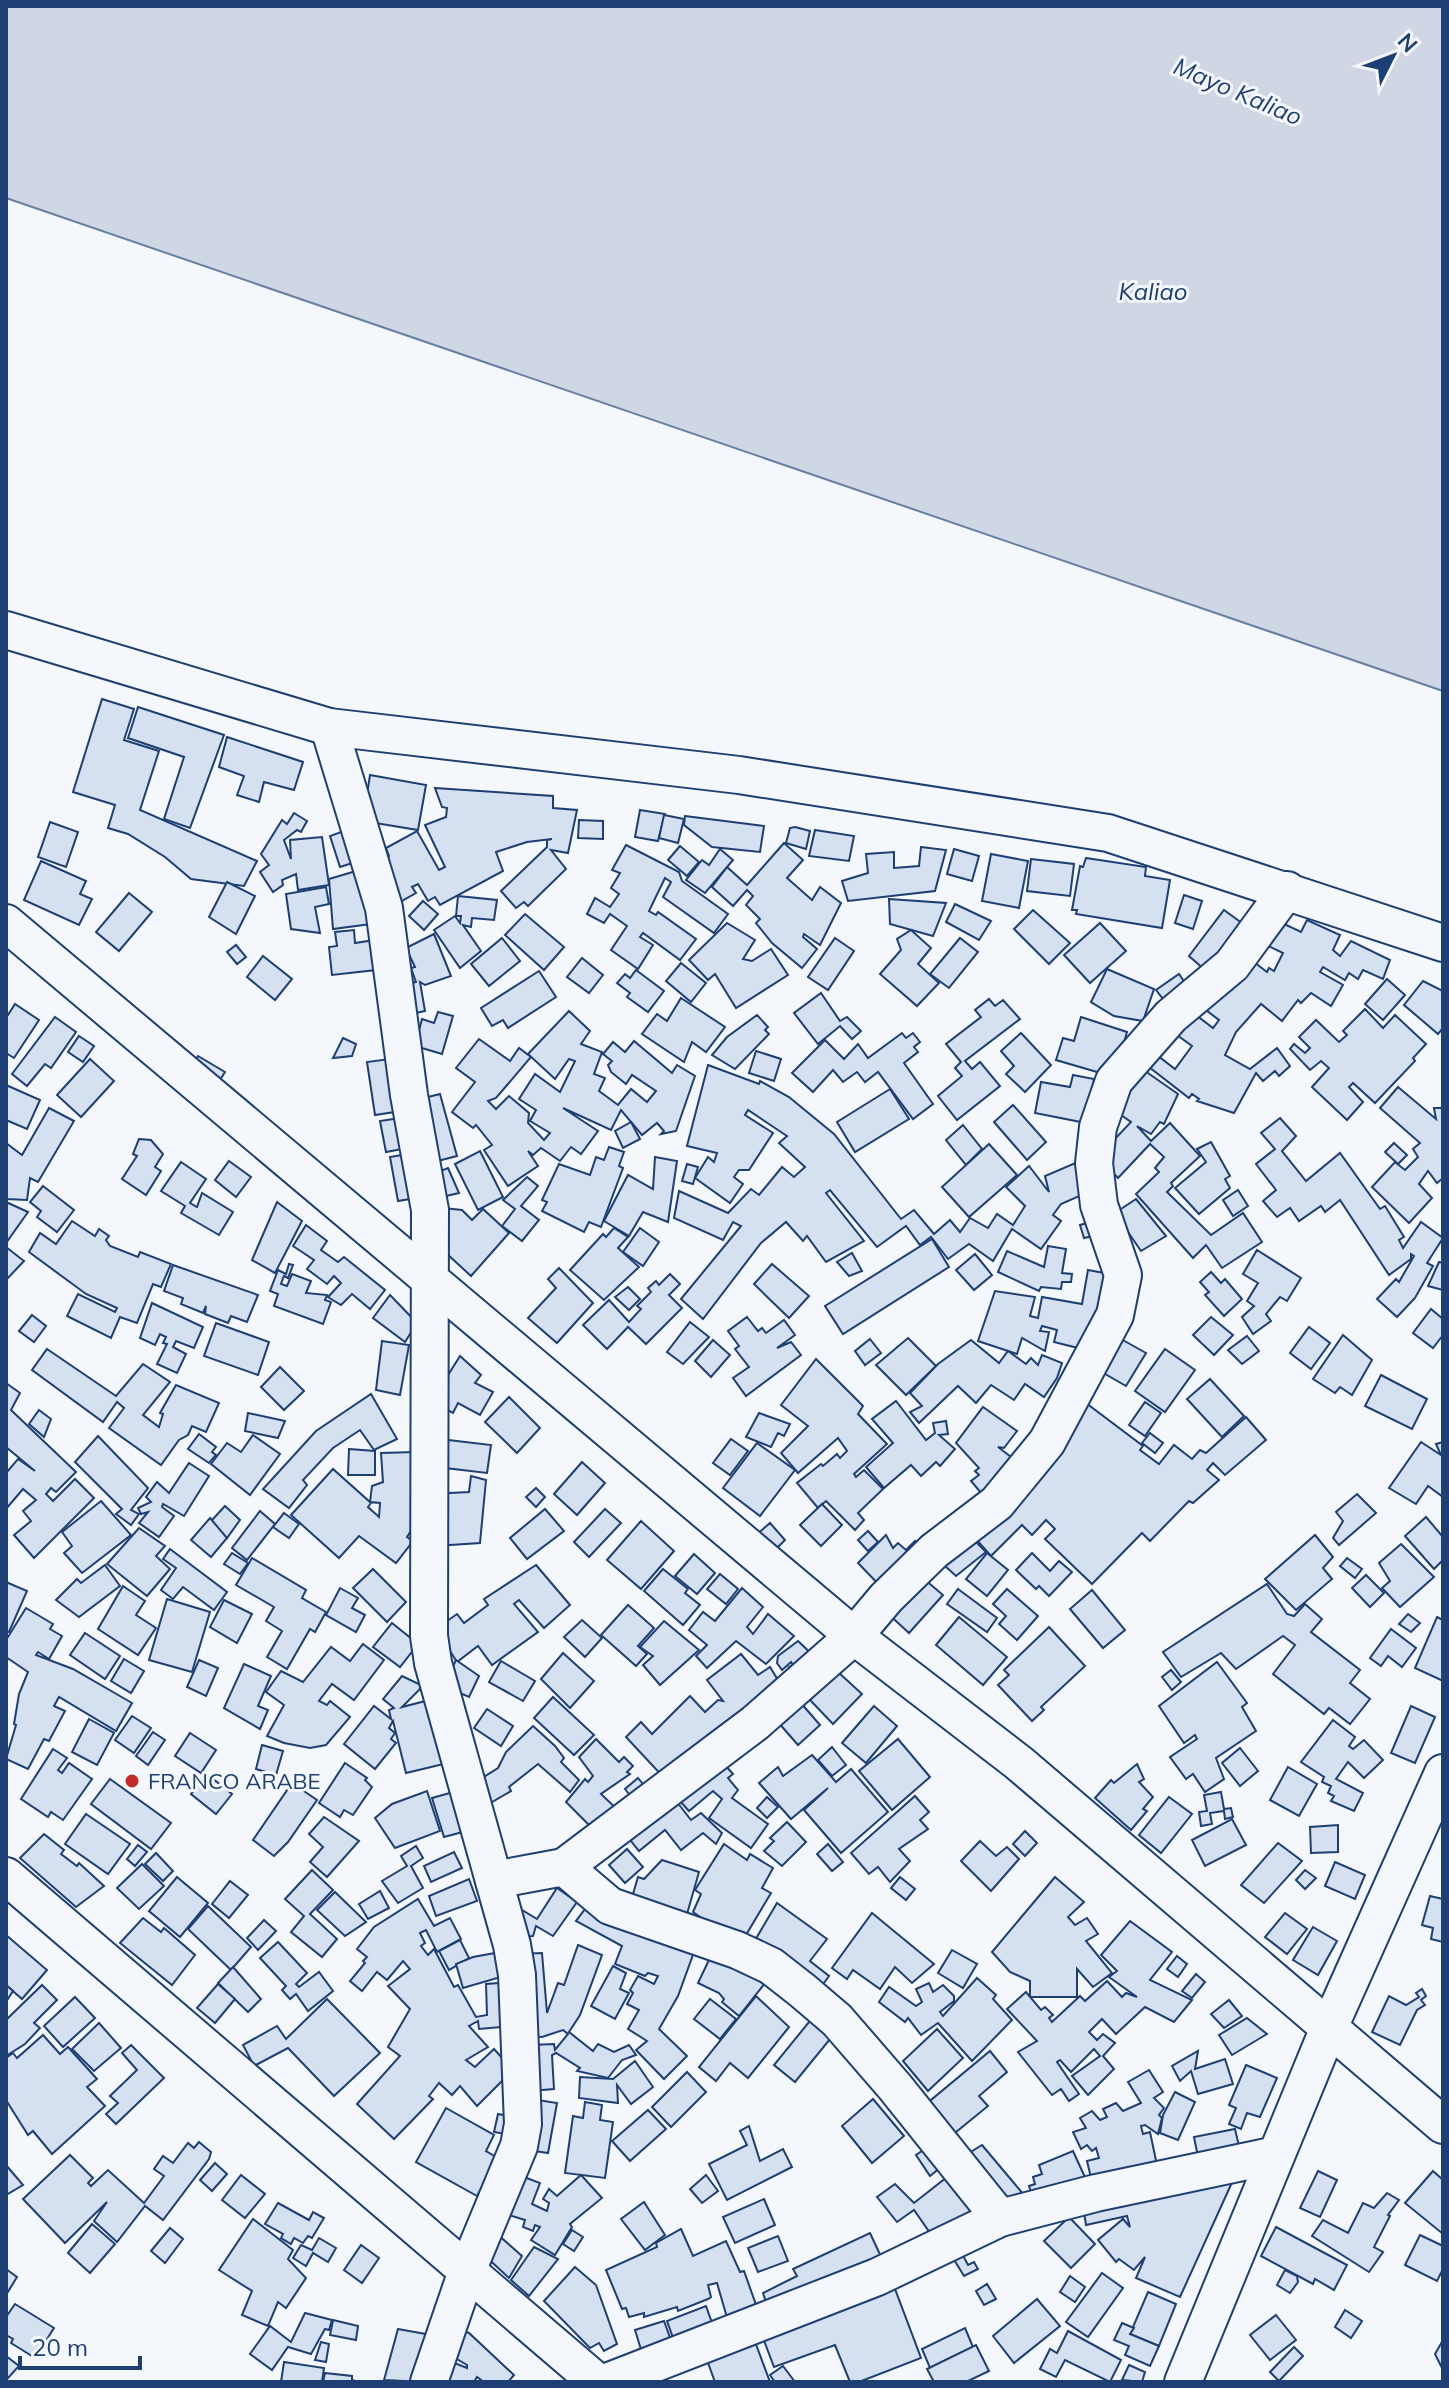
<svg xmlns="http://www.w3.org/2000/svg" width="1449" height="2388" viewBox="0 0 1449 2388" font-family="Mulish,sans-serif">
<style>
.water{fill:#cfd7e4;stroke:#687fa3;stroke-width:2}
.building{fill:#d5e0f0;stroke:#1d3f73;stroke-width:2}
.lines{fill:none;stroke-linecap:round;stroke-linejoin:round}
.minor-casing{stroke:#1d3f73;stroke-width:40}
.minor{stroke:#f4f7fb;stroke-width:36}
.poi-dot{fill:#c62828;stroke:#f4f7fb;stroke-width:3}
.labels{text-anchor:middle;dominant-baseline:central;stroke-width:6;stroke-linejoin:round;paint-order:stroke}
.poi-label{font-size:22px;fill:#1d3f73;stroke:#f4f7fb;text-anchor:start}
.water-label{font-size:24px;font-style:italic;fill:#1d3f73;stroke:#f4f7fb}
</style>
<rect width="100%" height="100%" fill="#f4f7fb"/>
<path class="water" d="M6,6H1443V691L6,198Z"/>
<g class="building">
<path d="M102,699L134,709L124,740L159,751L140,810L257,861L244,886L191,879L165,857L128,834L108,828L115,805L73,792Z"/>
<path d="M138,707L224,735L190,828L164,819L184,757L128,738Z"/>
<path d="M227,737L303,762L294,790L264,782L259,802L237,795L244,776L219,767Z"/>
<path d="M370,775L426,785L418,830L363,821Z"/>
<path d="M435,788L553,796V808L577,810L568,853L551,850L566,869L528,906L524,902L516,908L501,891L547,847V840L552,839L527,842L496,852L503,871L440,905L435,897L428,901L418,884L412,887L416,893L400,902L381,864L389,856L386,848L417,831L439,870L445,867L425,825L446,817L447,808L442,807Z"/>
<path d="M640,810L665,814L658,841L635,837Z"/>
<path d="M294,813L307,821L301,832L297,830L284,840L291,859L290,840L322,837L329,885L298,890L296,874L282,880L283,885L273,892L260,872L269,865L261,854L282,820L287,824Z"/>
<path d="M664,815L684,819L678,843L659,838Z"/>
<path d="M685,816L764,826L760,852L712,847L684,825Z"/>
<path d="M579,820L603,821V839L578,838Z"/>
<path d="M50,822L78,832L66,867L38,857Z"/>
<path d="M795,827L810,831L806,849L786,843L790,828Z"/>
<path d="M352,828L362,860L340,867L330,836Z"/>
<path d="M815,830L854,836L849,861L809,856Z"/>
<path d="M784,843L803,860L787,878L812,900L820,887L841,903L820,945L804,934L803,937L817,949L802,968L772,943L756,923L760,919L746,905L753,896L747,890L733,906L712,887L727,867L747,885Z"/>
<path d="M626,845L679,872L682,881L728,914L714,933L663,897L671,882L665,878L649,911L656,915L658,912L696,939L680,960L643,933L640,937L653,945L638,969L611,950L627,926L610,914L604,923L587,914L595,898L610,907L619,894L611,888L620,873L612,870Z"/>
<path d="M680,846L699,862L687,876L668,860Z"/>
<path d="M921,847L946,850L935,891L848,901L842,881L868,873L866,854L894,852V868L919,866Z"/>
<path d="M720,849L733,860L705,893L686,880L702,860L709,865Z"/>
<path d="M954,849L979,856L972,881L947,874Z"/>
<path d="M991,854L1028,861L1019,908L982,901Z"/>
<path d="M1086,858L1146,867L1145,876L1170,880L1162,928L1076,914L1077,910H1072L1080,866L1083,867Z"/>
<path d="M1031,859L1074,864L1070,896L1027,891Z"/>
<path d="M41,861L86,881L80,894L92,899L79,925L24,900Z"/>
<path d="M366,868L379,923L333,929L329,879Z"/>
<path d="M227,882L255,896L236,934L209,917Z"/>
<path d="M326,887L329,904L315,907L320,933L291,929L286,894Z"/>
<path d="M129,893L152,912L119,951L96,932Z"/>
<path d="M1184,895L1202,901L1193,929L1175,923Z"/>
<path d="M458,896L497,900L494,920L472,918L471,927L463,925L481,951L460,968L434,930L455,916L460,923L461,916H456Z"/>
<path d="M889,899L946,903L933,936L890,924Z"/>
<path d="M423,901L438,914L424,930L409,916Z"/>
<path d="M955,904L991,921L979,940L946,922Z"/>
<path d="M1033,910L1070,943L1049,964L1014,929Z"/>
<path d="M1224,910L1250,929L1213,977L1189,956Z"/>
<path d="M525,914L564,947L544,970L505,935Z"/>
<path d="M1269,917L1301,932L1307,920L1340,935L1333,950L1340,956L1351,941L1390,960L1383,979L1363,970L1358,979L1349,973L1345,980L1323,967L1320,972L1343,985L1331,1006L1311,993L1301,1003L1298,1000L1282,1021L1261,1004L1236,1032L1225,1055L1250,1069L1277,1048L1290,1066L1279,1076L1275,1071L1263,1081L1256,1073L1234,1113L1197,1101L1199,1099L1192,1094L1189,1098L1149,1067L1158,1056L1175,1069L1192,1046L1177,1035L1192,1012L1213,1028L1219,1020L1198,1004L1246,956L1267,972L1269,968L1274,971L1283,953L1258,941Z"/>
<path d="M727,923L755,940L743,959L752,961L771,949L788,975L736,1008L715,974L708,980L689,960Z"/>
<path d="M1100,923L1126,951L1090,983L1064,955Z"/>
<path d="M354,930L355,943L381,939L385,969L332,975L329,947L337,946L335,932Z"/>
<path d="M911,930L931,948L918,964L939,983L917,1006L880,974L901,950L897,939Z"/>
<path d="M434,934L451,976L425,985L420,982L425,1011L403,1016L398,986L416,982L411,968L415,967L406,948Z"/>
<path d="M502,938L520,961L489,986L471,964Z"/>
<path d="M835,938L854,951L828,990L808,977Z"/>
<path d="M960,938L978,952L949,988L930,974Z"/>
<path d="M236,945L246,957L237,964L227,952Z"/>
<path d="M263,956L292,979L275,1000L247,977Z"/>
<path d="M582,958L603,975L589,993L567,977Z"/>
<path d="M681,963L706,983L691,1002L666,981Z"/>
<path d="M1107,969L1154,989L1143,1021L1114,1016L1091,1002Z"/>
<path d="M636,970L664,991L648,1012L627,997L630,993L617,983L625,974L630,978Z"/>
<path d="M539,971L556,997L508,1028L503,1020L492,1026L481,1008Z"/>
<path d="M1179,974L1192,993L1170,1008L1156,990Z"/>
<path d="M1387,979L1405,995L1383,1020L1365,1004Z"/>
<path d="M1423,981L1443,991V1028L1438,1034L1404,1005Z"/>
<path d="M821,993L840,1021L847,1017L861,1031L852,1039L840,1026L818,1044L794,1013Z"/>
<path d="M681,998L725,1027L706,1052L692,1042L684,1062L642,1034L657,1014L667,1021Z"/>
<path d="M989,999L995,1006L1003,1000L1020,1019L965,1061L972,1069L980,1062L1000,1086L957,1120L938,1096L962,1076L955,1068L961,1062L946,1044L981,1017L975,1010Z"/>
<path d="M15,1004L39,1020L14,1058L6,1053V1018Z"/>
<path d="M1365,1009L1383,1028L1395,1015L1426,1044L1413,1058L1415,1061L1375,1103L1353,1083L1349,1087L1363,1102L1347,1120L1312,1087L1329,1068L1321,1061L1310,1070L1290,1049L1294,1044L1305,1053L1310,1048L1299,1037L1316,1020L1339,1042L1347,1035L1343,1031Z"/>
<path d="M569,1011L590,1031L581,1044L602,1052L594,1074L605,1078L599,1091L618,1105L631,1089L647,1102L656,1091L632,1075L626,1084L611,1072L608,1065L612,1061L603,1054L613,1042L625,1052L634,1041L672,1073L677,1065L695,1076L676,1131L661,1134L664,1131L657,1123L642,1135L621,1110L611,1130L563,1108L598,1131L581,1154L571,1147L560,1161L541,1148L533,1155L528,1151L538,1166L508,1186L484,1150L492,1145L476,1125L473,1128L452,1112L475,1082L456,1068L479,1039L510,1061L519,1048L531,1057L496,1098L488,1101L496,1109L509,1096L529,1113L528,1123L544,1140L550,1133L530,1121L536,1110L519,1099L535,1074L560,1092L575,1061L569,1059L555,1079L528,1054Z"/>
<path d="M438,1012L453,1016L442,1054L415,1046L422,1019L434,1023Z"/>
<path d="M757,1015L768,1027L765,1030L769,1034L735,1069L712,1055L727,1037Z"/>
<path d="M55,1017L76,1032L51,1068L45,1064L27,1086L12,1074Z"/>
<path d="M1081,1017L1127,1032L1114,1077L1056,1060L1063,1038L1074,1041Z"/>
<path d="M902,1033L906,1038L913,1033L920,1042L914,1047L918,1052L904,1063L933,1104L913,1119L878,1072L865,1082L857,1072L843,1082L833,1070L813,1092L792,1073L825,1040L844,1059L858,1044L868,1058Z"/>
<path d="M1021,1033L1051,1065L1025,1092L1006,1074L1014,1066L1001,1051Z"/>
<path d="M79,1036L94,1046L83,1062L68,1052Z"/>
<path d="M343,1038L356,1044L352,1056L333,1058Z"/>
<path d="M756,1051L781,1059L774,1081L749,1073Z"/>
<path d="M198,1056L225,1072L218,1083L191,1067Z"/>
<path d="M397,1058L408,1110L375,1115L367,1062Z"/>
<path d="M90,1059L114,1081L81,1117L57,1095Z"/>
<path d="M1135,1064L1178,1094L1164,1124L1160,1122L1151,1134L1137,1126L1151,1141L1170,1123L1200,1156L1171,1183L1173,1186L1167,1192L1211,1235L1243,1213L1262,1242L1222,1268L1206,1245L1193,1258L1136,1194L1159,1172L1155,1168L1164,1157L1150,1144L1118,1178L1098,1157L1131,1122L1108,1106Z"/>
<path d="M708,1065L759,1084L760,1081L789,1097L834,1134L901,1219L914,1210L934,1234L950,1220L960,1232L970,1218L988,1228L997,1214L1013,1225L1025,1206L1006,1187L1029,1166L1049,1192L1045,1176L1080,1161L1093,1190L1061,1204L1053,1215L1061,1221L1041,1249L1012,1229L993,1261L969,1244L948,1259L931,1237L920,1245L906,1226L877,1247L830,1190L826,1193L864,1241L826,1262L807,1236L803,1241L786,1222L761,1243L703,1319L681,1299L741,1226L733,1222L723,1240L674,1218L679,1191L728,1213L751,1189L759,1195L782,1167L794,1177L805,1167L779,1143L787,1136L748,1110L745,1115L773,1133L749,1170H739L734,1177L743,1184L730,1203L695,1178L708,1157L714,1162L717,1153L687,1146Z"/>
<path d="M1073,1075L1094,1079L1086,1123L1035,1113L1041,1082L1070,1087Z"/>
<path d="M6,1085L40,1100L27,1129L6,1120Z"/>
<path d="M1398,1087L1436,1119L1434,1108H1443V1178L1437,1183L1428,1171L1419,1184L1432,1198L1409,1223L1372,1187L1395,1162L1405,1170L1418,1157L1413,1149L1420,1143L1380,1108Z"/>
<path d="M890,1089L909,1119L855,1152L837,1122Z"/>
<path d="M440,1094L457,1156L430,1163L412,1101Z"/>
<path d="M1013,1105L1046,1142L1027,1160L994,1122Z"/>
<path d="M49,1108L74,1121L38,1182L30,1178L27,1200L6,1199V1143L22,1155Z"/>
<path d="M407,1117L413,1147L386,1152L380,1121Z"/>
<path d="M1280,1118L1296,1136L1282,1151L1306,1181L1340,1153L1380,1209L1385,1206L1404,1237L1399,1240L1403,1248L1421,1222L1443,1238L1427,1263L1433,1266L1415,1298L1397,1317L1377,1299L1396,1279L1399,1282L1414,1256L1411,1254V1259L1389,1275L1340,1200L1325,1212L1321,1206L1299,1221L1290,1208L1277,1217L1263,1201L1276,1190L1256,1164L1275,1149L1261,1133Z"/>
<path d="M631,1122L640,1139L623,1148L615,1131Z"/>
<path d="M963,1125L982,1149L966,1165L946,1140Z"/>
<path d="M139,1139L151,1140L163,1154L155,1167L161,1171L146,1195L122,1179L137,1156L133,1154Z"/>
<path d="M1211,1142L1230,1176L1225,1179L1230,1188L1199,1214L1175,1188L1206,1162L1197,1149Z"/>
<path d="M1394,1143L1407,1155L1398,1164L1385,1152Z"/>
<path d="M989,1144L1017,1175L969,1217L942,1187Z"/>
<path d="M609,1147L624,1152L619,1166L623,1168L601,1227L589,1222L584,1232L542,1211L547,1202L542,1200L559,1164L590,1175L596,1157L604,1160Z"/>
<path d="M480,1151L503,1197L478,1210L455,1164Z"/>
<path d="M414,1153L422,1197L398,1201L390,1157Z"/>
<path d="M655,1157L677,1161L668,1222L643,1212L629,1236L604,1221L628,1175L653,1189Z"/>
<path d="M229,1161L251,1177L236,1197L215,1180Z"/>
<path d="M181,1162L206,1179L190,1203L197,1207L202,1193L233,1212L219,1235L181,1213L185,1206L161,1191Z"/>
<path d="M687,1164L698,1167L693,1184L682,1181Z"/>
<path d="M448,1168L459,1193L433,1199L428,1176Z"/>
<path d="M527,1177L538,1186L521,1206L539,1220L522,1241L502,1226L515,1209L503,1200Z"/>
<path d="M43,1186L74,1210L57,1232L37,1217L41,1211L30,1202Z"/>
<path d="M1238,1190L1248,1206L1233,1216L1223,1200Z"/>
<path d="M1136,1199L1166,1236L1141,1251L1115,1213Z"/>
<path d="M6,1202L28,1212L6,1243Z"/>
<path d="M277,1202L302,1221L275,1273L252,1260Z"/>
<path d="M434,1207L462,1210L472,1220L483,1209L509,1233L471,1276L434,1242Z"/>
<path d="M1098,1220L1102,1234L1084,1238L1080,1225Z"/>
<path d="M72,1221L95,1236L99,1229L109,1236L106,1240L110,1246L138,1257L140,1252L171,1264L161,1287L153,1284L137,1323L120,1317L111,1338L67,1316L78,1294L115,1312L117,1308L86,1294L29,1252L40,1233L56,1244Z"/>
<path d="M306,1225L327,1241L321,1250L338,1262L344,1257L385,1290L370,1309L352,1294L341,1305L331,1299L328,1297L341,1283L334,1276L327,1284L307,1269L314,1260L293,1246Z"/>
<path d="M614,1228L628,1237L618,1248L639,1267L604,1300L570,1270L603,1234L606,1237Z"/>
<path d="M640,1228L659,1242L643,1266L623,1252Z"/>
<path d="M932,1239L949,1267L843,1334L825,1306Z"/>
<path d="M1048,1246L1066,1249L1062,1273L1072,1274L1071,1282H1062L1061,1289L1041,1287L1039,1291L998,1272L1007,1251L1044,1267Z"/>
<path d="M6,1247L24,1261L6,1280Z"/>
<path d="M1257,1250L1301,1278L1287,1301L1280,1297L1266,1314L1271,1321L1253,1334L1242,1317L1254,1306L1247,1301L1258,1283L1243,1274Z"/>
<path d="M852,1253L862,1271L849,1276L837,1262Z"/>
<path d="M975,1254L992,1275L974,1290L956,1270Z"/>
<path d="M1439,1262L1443,1263V1290L1428,1286Z"/>
<path d="M289,1264L293,1265L288,1278L284,1276L281,1284L287,1286L292,1274L311,1281L306,1293L327,1295L325,1300L331,1302L323,1324L274,1306L278,1294L270,1291L278,1270L286,1274Z"/>
<path d="M772,1264L809,1296L789,1318L754,1284Z"/>
<path d="M173,1265L258,1295L247,1322L231,1316L228,1323L205,1314L206,1306L203,1313L181,1304L183,1298L164,1291Z"/>
<path d="M559,1268L593,1303L557,1343L528,1318L556,1288L548,1279Z"/>
<path d="M1088,1270L1115,1275L1090,1351L1054,1342L1057,1330L1042,1326L1040,1331L1049,1332L1045,1351L1022,1338L1017,1354L978,1341L995,1291L1035,1297L1030,1316L1038,1318L1042,1297L1082,1304Z"/>
<path d="M1211,1272L1221,1283L1225,1279L1242,1299L1224,1316L1205,1295L1209,1292L1200,1282Z"/>
<path d="M670,1274L680,1284L669,1295L682,1308L646,1344L628,1327L607,1349L583,1325L609,1300L629,1322L641,1309L637,1306L651,1292L648,1288L656,1281L659,1285Z"/>
<path d="M628,1287L640,1299L629,1310L615,1297Z"/>
<path d="M390,1295L417,1323L405,1342L373,1318Z"/>
<path d="M152,1303L203,1327L194,1348L176,1341L173,1347L186,1354L177,1373L157,1364L167,1344L163,1343L166,1337L160,1334L155,1345L140,1338Z"/>
<path d="M1431,1309L1443,1319V1335L1433,1348L1413,1333Z"/>
<path d="M32,1315L46,1326L34,1342L19,1331Z"/>
<path d="M747,1317L758,1331L762,1328L766,1333L784,1320L795,1335L777,1348L791,1342L801,1355L746,1396L733,1378L749,1367L735,1349L739,1346L728,1331Z"/>
<path d="M1211,1317L1233,1335L1214,1355L1193,1335Z"/>
<path d="M690,1322L709,1337L683,1364L667,1352Z"/>
<path d="M216,1323L269,1342L258,1375L204,1356Z"/>
<path d="M1309,1327L1330,1343L1311,1369L1290,1353Z"/>
<path d="M1112,1334L1146,1353L1126,1386L1093,1367Z"/>
<path d="M1343,1335L1372,1360L1352,1395L1340,1387L1335,1393L1313,1379Z"/>
<path d="M1247,1336L1259,1351L1242,1364L1228,1350Z"/>
<path d="M908,1338L936,1366L906,1395L876,1365Z"/>
<path d="M870,1339L881,1353L865,1365L855,1351Z"/>
<path d="M713,1340L730,1355L711,1377L695,1361Z"/>
<path d="M971,1340L999,1363L1008,1351L1026,1364L1031,1358L1038,1365L1042,1355L1062,1363L1057,1378L1044,1397L1025,1384L1014,1400L991,1385L976,1403L958,1386L919,1423L910,1412L922,1406L910,1393L938,1364Z"/>
<path d="M382,1341L409,1345L400,1395L376,1390Z"/>
<path d="M47,1349L116,1396L143,1364L170,1382L143,1415L159,1427L163,1414L160,1413L176,1385L219,1403L206,1432L192,1426L188,1435L179,1440L161,1465L109,1428L124,1408L117,1402L103,1422L32,1370Z"/>
<path d="M1165,1349L1195,1370L1165,1412L1135,1391Z"/>
<path d="M460,1356L481,1375L475,1383L493,1392L480,1415L458,1403L453,1413L440,1406L438,1391Z"/>
<path d="M816,1359L863,1406L858,1414L887,1444L854,1474L856,1477L864,1470L883,1489L858,1513L864,1520L855,1530L826,1501L818,1508L797,1483L821,1464L823,1466L837,1454L840,1458L847,1451L838,1438L798,1473L781,1453L808,1426L781,1405Z"/>
<path d="M280,1367L304,1391L284,1410L261,1387Z"/>
<path d="M1381,1375L1427,1399L1412,1429L1365,1406Z"/>
<path d="M1210,1379L1244,1416L1222,1437L1187,1399Z"/>
<path d="M6,1383L20,1393L11,1410L76,1472L56,1492L51,1488L46,1494L53,1501L75,1479L94,1498L34,1558L14,1535L31,1521L23,1511L36,1500L23,1489L6,1509V1473L18,1459L35,1471L6,1447Z"/>
<path d="M371,1394L397,1439L374,1450L360,1430L333,1448L303,1480L307,1485L289,1508L263,1489L316,1431Z"/>
<path d="M509,1397L540,1428L517,1453L485,1422Z"/>
<path d="M1078,1397L1143,1446L1140,1450L1159,1464L1174,1445L1192,1459L1200,1450L1206,1453L1246,1417L1266,1440L1225,1475L1213,1463L1207,1470L1219,1480L1193,1503L1189,1501L1150,1541L1142,1533L1092,1584L1045,1539L1055,1529L1046,1520L1032,1535L1022,1525L991,1556L975,1538L1074,1430L1064,1421Z"/>
<path d="M896,1401L926,1440L935,1433L933,1423L946,1421L948,1434L939,1435L955,1449L940,1466L936,1462L921,1476L911,1465L884,1488L866,1467L893,1443L872,1419Z"/>
<path d="M1145,1402L1161,1413L1145,1436L1129,1425Z"/>
<path d="M983,1407L1017,1431L1004,1448L998,1447L1015,1460L987,1500L971,1481L979,1475L975,1471L979,1468L956,1443Z"/>
<path d="M39,1410L51,1419L44,1437L29,1424Z"/>
<path d="M248,1413L285,1421L278,1438L245,1431Z"/>
<path d="M759,1413L790,1424L784,1436L778,1433L771,1447L746,1437Z"/>
<path d="M1150,1433L1163,1443L1155,1453L1142,1443Z"/>
<path d="M199,1434L216,1447L212,1452L216,1455L209,1463L188,1449Z"/>
<path d="M253,1435L280,1454L250,1495L211,1464L227,1443L241,1452Z"/>
<path d="M98,1436L148,1488L131,1510L139,1514L131,1525L116,1514L122,1509L75,1462Z"/>
<path d="M440,1439L491,1445L487,1473L437,1467Z"/>
<path d="M731,1439L748,1451L730,1475L713,1463Z"/>
<path d="M1421,1442L1441,1455L1436,1444L1443,1442V1497L1428,1486L1416,1504L1389,1488Z"/>
<path d="M757,1443L795,1470L760,1516L723,1488Z"/>
<path d="M349,1449L375,1451V1475H348Z"/>
<path d="M415,1452L412,1529L407,1537L413,1541L396,1563L359,1536L339,1558L291,1515L333,1469L371,1503L368,1507L379,1517L380,1503L370,1502L372,1486L383,1482L381,1453Z"/>
<path d="M582,1462L605,1483L577,1515L554,1494Z"/>
<path d="M189,1463L209,1476L184,1516L163,1504L162,1507L174,1516L159,1537L139,1523L148,1512L141,1514L138,1508L151,1502L146,1497L157,1482L169,1493Z"/>
<path d="M471,1476L486,1480L480,1543L435,1546L431,1494L469,1492Z"/>
<path d="M536,1488L545,1497L536,1507L526,1497Z"/>
<path d="M1357,1494L1376,1513L1339,1545L1333,1538L1343,1521L1336,1512Z"/>
<path d="M101,1501L131,1535L82,1573L64,1553L72,1546L62,1532Z"/>
<path d="M822,1504L842,1525L821,1546L800,1525Z"/>
<path d="M225,1506L240,1520L227,1538L213,1526L212,1520Z"/>
<path d="M545,1509L564,1531L527,1559L510,1538Z"/>
<path d="M605,1509L621,1523L589,1557L574,1542Z"/>
<path d="M260,1511L275,1524L247,1560L232,1548Z"/>
<path d="M284,1513L299,1524L289,1538L273,1527Z"/>
<path d="M1426,1517L1443,1537V1560L1434,1569L1405,1536Z"/>
<path d="M210,1518L227,1538L211,1557L191,1540Z"/>
<path d="M641,1521L674,1551L641,1589L607,1560Z"/>
<path d="M770,1523L785,1540L772,1553L755,1536Z"/>
<path d="M139,1528L165,1546L156,1556L170,1569L147,1596L107,1564Z"/>
<path d="M964,1530L986,1552L956,1576L933,1555Z"/>
<path d="M868,1531L878,1542L868,1551L858,1540Z"/>
<path d="M886,1535L893,1548L898,1543L906,1550L915,1541L923,1549L885,1591L858,1563Z"/>
<path d="M1315,1535L1333,1557L1323,1568L1332,1579L1296,1610L1265,1579Z"/>
<path d="M1401,1544L1434,1577L1400,1607L1382,1588L1390,1581L1379,1563Z"/>
<path d="M170,1549L227,1592L214,1610L183,1587L173,1599L161,1590L176,1568L163,1559Z"/>
<path d="M232,1553L248,1563L240,1574L224,1564Z"/>
<path d="M987,1553L1008,1570L987,1596L966,1579Z"/>
<path d="M1032,1553L1050,1571L1059,1561L1072,1572L1049,1596L1039,1586L1036,1589L1016,1570Z"/>
<path d="M694,1554L715,1573L697,1594L675,1576Z"/>
<path d="M252,1558L306,1590L302,1598L326,1612L315,1632L310,1629L287,1669L267,1657L282,1631L266,1621L274,1607L236,1585Z"/>
<path d="M1347,1558L1362,1569L1355,1578L1340,1566Z"/>
<path d="M105,1565L120,1586L79,1617L56,1600L77,1579L81,1583Z"/>
<path d="M536,1565L570,1605L544,1628L519,1600L514,1604L538,1632L492,1665L478,1646L457,1662L436,1629L457,1614L464,1623L488,1605L484,1599Z"/>
<path d="M373,1569L406,1602L387,1622L353,1588Z"/>
<path d="M663,1569L688,1589L685,1593L700,1605L683,1625L644,1591Z"/>
<path d="M917,1573L943,1595L909,1633L884,1610Z"/>
<path d="M720,1574L738,1589L726,1604L707,1589Z"/>
<path d="M1366,1575L1384,1593L1370,1607L1352,1588Z"/>
<path d="M6,1582L27,1591L9,1632L6,1631Z"/>
<path d="M1267,1584L1287,1614L1294,1616L1305,1604L1322,1619L1311,1632L1360,1670L1350,1683L1370,1699L1350,1724L1329,1708L1324,1714L1273,1674L1295,1645L1283,1636L1236,1669L1221,1653L1181,1677L1163,1652Z"/>
<path d="M123,1586L145,1601L136,1615L156,1628L138,1655L98,1629Z"/>
<path d="M340,1588L358,1598L352,1608L365,1615L356,1632L326,1615Z"/>
<path d="M742,1588L763,1607L747,1627L753,1634L768,1614L794,1636L766,1664L736,1641L707,1668L696,1656L707,1645L689,1630L703,1612L715,1621Z"/>
<path d="M958,1589L997,1618L987,1632L947,1604Z"/>
<path d="M1007,1589L1038,1616L1017,1640L999,1624L1006,1616L993,1604Z"/>
<path d="M1092,1590L1125,1630L1103,1648L1070,1609Z"/>
<path d="M167,1599L210,1612L192,1672L149,1660Z"/>
<path d="M224,1600L252,1614L237,1643L210,1627Z"/>
<path d="M628,1605L654,1628L638,1646L647,1654L636,1666L601,1635Z"/>
<path d="M26,1608L53,1624L50,1629L62,1636L49,1659L38,1652L36,1655L73,1669L132,1703L116,1731L59,1697L54,1706L65,1711L49,1741L44,1739L28,1769L6,1759L16,1725L14,1724L19,1694L28,1672L6,1657V1640Z"/>
<path d="M1408,1614L1420,1623L1411,1632L1399,1624Z"/>
<path d="M959,1617L1007,1657L983,1685L936,1645Z"/>
<path d="M1437,1617L1443,1620V1681L1415,1668Z"/>
<path d="M582,1620L602,1638L585,1657L564,1637Z"/>
<path d="M664,1621L699,1650L660,1685L643,1665L653,1656L640,1647Z"/>
<path d="M392,1623L418,1644L400,1667L373,1647Z"/>
<path d="M1049,1627L1085,1666L1041,1707L1044,1710L1032,1721L998,1685L1009,1675L1004,1670Z"/>
<path d="M1391,1629L1416,1648L1402,1667L1388,1656L1381,1666L1370,1658Z"/>
<path d="M85,1633L120,1656L105,1679L70,1655Z"/>
<path d="M798,1641L819,1661L797,1677L789,1667L793,1665L791,1662L782,1670L777,1663L778,1656Z"/>
<path d="M363,1644L384,1660L354,1700L332,1684L319,1701L327,1705L330,1701L350,1717L326,1745L310,1748L284,1743L267,1736L284,1705L266,1692L281,1671L303,1682L331,1647L350,1661Z"/>
<path d="M563,1653L594,1681L570,1708L541,1679Z"/>
<path d="M741,1654L758,1675L770,1667L784,1690L667,1781L626,1737L641,1722L652,1734L690,1696L705,1712L718,1700L723,1701L707,1680Z"/>
<path d="M124,1659L144,1671L131,1693L111,1681Z"/>
<path d="M199,1660L218,1668L206,1696L187,1687Z"/>
<path d="M456,1660L479,1676L469,1697L444,1686Z"/>
<path d="M501,1661L535,1681L523,1701L489,1682Z"/>
<path d="M1217,1662L1247,1703L1242,1707L1256,1731L1216,1758L1224,1779L1205,1792L1193,1774L1186,1779L1170,1757L1197,1739L1195,1735L1184,1743L1159,1706Z"/>
<path d="M244,1664L271,1676L258,1706L268,1710L260,1729L224,1708Z"/>
<path d="M1171,1670L1181,1682L1172,1690L1162,1677Z"/>
<path d="M838,1672L862,1694L833,1724L810,1700Z"/>
<path d="M402,1676L423,1686L402,1707L437,1698L452,1762L406,1773L393,1721L389,1728L395,1733L391,1739L396,1743L375,1769L344,1744L374,1706L391,1719L389,1710L394,1708L383,1699Z"/>
<path d="M553,1697L594,1735L574,1755L534,1718Z"/>
<path d="M800,1702L820,1725L798,1745L777,1721Z"/>
<path d="M874,1706L897,1726L866,1763L842,1743Z"/>
<path d="M1411,1706L1435,1717L1415,1763L1391,1753Z"/>
<path d="M487,1709L513,1726L501,1746L474,1728Z"/>
<path d="M132,1716L151,1728L134,1753L115,1740Z"/>
<path d="M89,1719L114,1733L97,1765L72,1752Z"/>
<path d="M1333,1720L1355,1737L1349,1746L1353,1749L1364,1740L1383,1760L1364,1778L1348,1762L1336,1779L1363,1793L1354,1811L1331,1801L1334,1796L1328,1793L1331,1786L1322,1782L1324,1777L1301,1762Z"/>
<path d="M533,1726L555,1746L564,1758L561,1762L579,1780L570,1792L538,1764L509,1787L511,1791L487,1805L474,1783L498,1768L506,1752Z"/>
<path d="M153,1732L165,1740L148,1765L136,1756Z"/>
<path d="M190,1733L216,1750L201,1773L175,1756Z"/>
<path d="M596,1739L619,1762L624,1757L633,1766L627,1772L630,1774L601,1794L623,1815L601,1837L566,1802L585,1779L588,1782L593,1776L579,1757Z"/>
<path d="M898,1739L930,1777L892,1810L859,1771Z"/>
<path d="M262,1745L283,1751L276,1775L256,1769Z"/>
<path d="M832,1747L846,1765L832,1776L818,1760Z"/>
<path d="M1240,1748L1258,1771L1240,1786L1222,1763Z"/>
<path d="M53,1749L67,1758L58,1770L62,1773L69,1763L92,1779L63,1820L51,1812L48,1817L21,1799Z"/>
<path d="M714,1753L733,1774L728,1778L738,1790L732,1798L768,1824L751,1848L709,1818L722,1799L713,1791L689,1811L671,1791Z"/>
<path d="M812,1755L836,1782L851,1769L888,1812L841,1853L804,1810L828,1788L791,1819L759,1783L778,1767L783,1776Z"/>
<path d="M345,1763L367,1778L365,1780L372,1787L353,1815L344,1810L340,1817L319,1803Z"/>
<path d="M1137,1764L1144,1779L1139,1782L1153,1797L1143,1809L1147,1811L1131,1830L1095,1798L1111,1780L1114,1783Z"/>
<path d="M1288,1767L1317,1784L1299,1816L1270,1800Z"/>
<path d="M207,1774L232,1794L216,1814L191,1794Z"/>
<path d="M638,1778L650,1793L637,1804L625,1789Z"/>
<path d="M110,1779L171,1823L151,1849L91,1804Z"/>
<path d="M292,1783L317,1800L288,1842L274,1856L253,1840Z"/>
<path d="M427,1791L440,1831L395,1848L375,1818L392,1804Z"/>
<path d="M457,1791L470,1830L444,1837L432,1798Z"/>
<path d="M1221,1792L1224,1809L1231,1808L1233,1817L1225,1819L1224,1811L1210,1813L1212,1824L1201,1826L1199,1812L1207,1811L1204,1795Z"/>
<path d="M670,1793L691,1820L701,1813L722,1833L716,1844L703,1833L681,1850L665,1830L639,1851L623,1831Z"/>
<path d="M915,1796L929,1812L920,1820L928,1829L899,1849L910,1861L890,1882L878,1867L869,1874L851,1853Z"/>
<path d="M767,1797L778,1807L767,1818L757,1808Z"/>
<path d="M1169,1797L1192,1814L1161,1853L1139,1835Z"/>
<path d="M86,1814L130,1844L108,1874L65,1844Z"/>
<path d="M324,1817L359,1841L327,1877L310,1862L323,1847L309,1834Z"/>
<path d="M1232,1819L1246,1845L1205,1866L1192,1840Z"/>
<path d="M787,1822L806,1842L782,1866L764,1851L774,1841L770,1838Z"/>
<path d="M1338,1825V1852L1311,1853L1310,1827Z"/>
<path d="M1025,1831L1037,1843L1025,1856L1013,1844Z"/>
<path d="M44,1834L64,1850L61,1854L77,1866L79,1863L104,1886L76,1907L20,1858Z"/>
<path d="M980,1841L996,1856L1007,1847L1019,1859L991,1891L961,1861Z"/>
<path d="M1278,1843L1302,1861L1264,1903L1241,1885Z"/>
<path d="M724,1844L747,1860L750,1854L773,1868L762,1888L771,1893L740,1945L693,1912L701,1894L695,1890Z"/>
<path d="M828,1844L843,1862L832,1871L817,1854Z"/>
<path d="M138,1845L147,1852L135,1866L127,1859Z"/>
<path d="M416,1846L423,1858L411,1866L423,1888L398,1903L382,1881L407,1866L401,1856Z"/>
<path d="M627,1849L643,1867L625,1883L609,1865Z"/>
<path d="M454,1852L462,1868L431,1882L424,1866Z"/>
<path d="M156,1853L173,1871L163,1881L145,1864Z"/>
<path d="M662,1860L699,1872L683,1928L628,1911L638,1877L644,1879Z"/>
<path d="M1335,1862L1365,1875L1355,1899L1325,1886Z"/>
<path d="M142,1864L164,1886L139,1909L117,1888Z"/>
<path d="M312,1870L333,1890L310,1914L337,1939L322,1957L291,1932L304,1916L285,1899Z"/>
<path d="M1305,1870L1316,1878L1305,1889L1296,1880Z"/>
<path d="M177,1877L208,1903L180,1937L149,1911Z"/>
<path d="M900,1877L915,1889L906,1900L891,1888Z"/>
<path d="M1055,1877L1084,1902L1068,1917L1075,1925L1087,1918L1098,1934L1086,1941L1112,1973L1093,1987L1077,1969V1997H1030V1981L1010,1972L992,1952Z"/>
<path d="M469,1879L477,1901L436,1916L429,1896Z"/>
<path d="M230,1881L248,1895L229,1918L212,1904Z"/>
<path d="M557,1888L577,1902L553,1936L536,1926L533,1936L515,1938L517,1907L537,1919Z"/>
<path d="M380,1891L389,1908L368,1919L359,1904Z"/>
<path d="M335,1892L366,1922L345,1936L317,1910Z"/>
<path d="M1430,1896L1443,1899V1942L1431,1939L1433,1928L1422,1925Z"/>
<path d="M418,1899L434,1926L450,1918L461,1939L437,1952L426,1930L420,1933L425,1943L421,1946L428,1955L434,1949L454,1987L458,1985L476,2017L487,2015L486,1984L514,1982L513,2026L479,2029L478,2021L469,2026L488,2047L466,2060L475,2067L494,2049L513,2070L477,2106L460,2086L452,2095L439,2083L429,2096L433,2099L394,2139L357,2104L400,2056L388,2047L410,2009L388,1986L410,1969L403,1961L387,1980L377,1972L362,1991L350,1981L365,1963L363,1961L367,1957L357,1949L374,1927Z"/>
<path d="M592,1900L698,1941L678,1996L659,2029L687,2056L664,2079L636,2050L647,2041L628,2029L639,2010L627,2004L633,1993L630,1990L638,1976L654,1984L658,1976L648,1973L645,1976L615,1964L622,1946L576,1921Z"/>
<path d="M777,1903L827,1939L810,1961L829,1976L816,1994L751,1947Z"/>
<path d="M208,1906L251,1947L231,1970L188,1929Z"/>
<path d="M872,1913L934,1964L912,1983L895,1967L880,1989L853,1970L847,1979L832,1968Z"/>
<path d="M1285,1913L1307,1929L1287,1954L1265,1937Z"/>
<path d="M143,1918L161,1932L164,1928L195,1955L172,1985L120,1943Z"/>
<path d="M264,1920L276,1931L258,1950L247,1938Z"/>
<path d="M1130,1921L1172,1952L1150,1980L1192,2000L1174,2022L1145,2007L1116,2034L1102,2019L1089,2032L1097,2040L1103,2034L1115,2043L1103,2056L1114,2069L1088,2095L1072,2076L1100,2056L1094,2049L1071,2072L1060,2060L1057,2062L1079,2094L1069,2101L1061,2089L1052,2095L1018,2052L1037,2041L1007,2009L1026,1992L1041,2010L1045,2007L1053,2015L1049,2018L1052,2022L1080,1996L1085,2001L1107,1981L1122,1997L1126,1993L1137,1997L1109,1977L1117,1971L1101,1955Z"/>
<path d="M1313,1927L1337,1941L1318,1975L1293,1960Z"/>
<path d="M6,1935L47,1970L22,1999L6,1985Z"/>
<path d="M460,1940L469,1958L449,1970L439,1951Z"/>
<path d="M278,1942L307,1973L296,1984L299,1987L319,1972L333,1991L308,2011L296,1994L290,1999L282,1990L286,1986L260,1958Z"/>
<path d="M578,1945L602,1955L580,2015L569,2032L593,2051L598,2044L614,2052L629,2045L636,2055L622,2060L608,2078L577,2071L580,2068L556,2053L552,2055L554,2089L531,2091V2045L554,2044L555,2050L568,2034L563,2030L542,2037L523,2036L518,1954L542,1953L547,2013L558,1983L564,1985Z"/>
<path d="M716,1945L765,1983L739,2016L722,2002L724,1999L719,1993L698,1983Z"/>
<path d="M512,1950L511,1974L463,1988L456,1964L473,1957Z"/>
<path d="M952,1950L977,1964L963,1988L938,1973Z"/>
<path d="M1177,1956L1187,1964L1178,1977L1167,1969Z"/>
<path d="M613,1966L626,1973L620,1989L629,1993L615,2019L591,2006Z"/>
<path d="M233,1967L261,1999L248,2012L218,1983Z"/>
<path d="M1196,1974L1205,1982L1192,1998L1182,1991Z"/>
<path d="M977,1978L996,1995L993,1999L1012,2020L972,2061L938,2023L921,2035L908,2018L905,2022L879,2002L889,1987L916,2006L922,2002L916,1989L929,1983L933,1992L943,1985L954,1996V2001L940,2012L943,2016Z"/>
<path d="M218,1984L235,1999L215,2023L197,2008Z"/>
<path d="M6,1985L13,1991L6,2002Z"/>
<path d="M42,1985L57,2000L34,2023L40,2028L25,2044L6,2056V2020Z"/>
<path d="M1422,1989L1426,1996L1421,2000L1425,2005L1417,2010L1400,2045L1372,2032L1389,1996L1406,2005L1419,1997L1416,1993Z"/>
<path d="M756,1996L789,2027L748,2078L730,2063L716,2081L699,2067Z"/>
<path d="M75,1997L95,2018L63,2047L44,2026Z"/>
<path d="M327,1999L380,2053L334,2096L288,2048L254,2066L243,2045L277,2026L286,2039Z"/>
<path d="M710,1999L736,2019L720,2039L694,2019Z"/>
<path d="M1229,2000L1242,2016L1224,2028L1211,2014Z"/>
<path d="M818,2011L839,2028L795,2082L774,2065Z"/>
<path d="M1247,2018L1267,2034L1232,2055L1219,2035Z"/>
<path d="M99,2023L121,2048L94,2071L72,2049Z"/>
<path d="M937,2029L963,2058L928,2091L903,2061Z"/>
<path d="M43,2035L60,2054L68,2047L97,2079L87,2087L105,2106L52,2154L33,2131L28,2135L6,2100V2058L13,2053L17,2058Z"/>
<path d="M131,2045L164,2078L116,2124L106,2114L118,2103L110,2096L137,2070L122,2053Z"/>
<path d="M990,2051L1007,2072L979,2096L988,2106L945,2141L919,2110Z"/>
<path d="M1198,2051L1195,2069L1225,2059L1233,2084L1198,2094L1191,2071L1180,2081L1172,2066Z"/>
<path d="M635,2061L653,2087L631,2104L617,2085L618,2103L579,2098L580,2077L613,2079Z"/>
<path d="M1246,2065L1277,2078L1260,2117L1247,2113L1241,2129L1229,2124L1236,2108L1229,2105Z"/>
<path d="M1149,2070L1163,2092L1154,2098L1164,2108L1159,2115L1162,2118L1158,2134L1145,2125L1141,2126L1143,2134L1150,2132L1158,2170L1093,2186L1087,2161L1099,2158L1096,2148L1092,2151L1087,2145L1081,2149L1073,2132L1086,2128L1080,2118L1092,2111L1100,2120L1107,2117L1103,2109L1116,2103L1123,2111L1141,2103L1128,2082Z"/>
<path d="M687,2072L706,2092L671,2127L652,2107Z"/>
<path d="M1175,2092L1195,2102L1178,2140L1160,2133L1163,2115Z"/>
<path d="M531,2099L557,2103L548,2153L522,2149Z"/>
<path d="M873,2099L904,2136L872,2163L842,2126Z"/>
<path d="M585,2102L602,2105L600,2120L613,2122L605,2178L565,2173L573,2116L583,2118Z"/>
<path d="M446,2108L494,2135L486,2151L498,2158L477,2196L416,2162Z"/>
<path d="M648,2110L666,2129L630,2161L612,2141Z"/>
<path d="M498,2114L515,2117L511,2135L494,2132Z"/>
<path d="M749,2126L760,2161L783,2149L792,2167L727,2200L709,2164L747,2145L740,2131Z"/>
<path d="M1235,2129L1241,2155L1199,2162L1194,2137Z"/>
<path d="M199,2142L211,2152L209,2159L163,2220L145,2206L117,2242L94,2221L107,2202L65,2243L23,2199L70,2155L93,2178L88,2183L91,2186L108,2170L144,2203L164,2176L154,2169L163,2156L173,2163L188,2143L194,2148Z"/>
<path d="M934,2143L946,2163L930,2176L916,2155Z"/>
<path d="M982,2145L1024,2195L1002,2209L961,2158Z"/>
<path d="M1073,2151L1088,2184L1034,2202L1029,2186L1035,2184L1033,2177L1042,2174L1039,2165Z"/>
<path d="M215,2163L227,2174L212,2191L200,2180Z"/>
<path d="M6,2165L23,2185L6,2195Z"/>
<path d="M1239,2167L1180,2297L1136,2278L1145,2257L1134,2270L1119,2259L1116,2262L1098,2240L1123,2219L1130,2227L1127,2216L1086,2225L1082,2199Z"/>
<path d="M956,2170L982,2205L935,2240L914,2210L897,2222L877,2197L895,2184L914,2203Z"/>
<path d="M1318,2171L1337,2180L1320,2217L1300,2208Z"/>
<path d="M1433,2171L1443,2180V2234L1405,2203Z"/>
<path d="M516,2174L540,2183L532,2204L547,2211L549,2203L543,2199L549,2189L557,2196L581,2175L602,2198L570,2224L572,2227L555,2255L531,2240L540,2227L535,2225L533,2231L523,2227L525,2220L502,2213Z"/>
<path d="M241,2175L265,2194L245,2218L222,2200Z"/>
<path d="M706,2175L718,2191L702,2203L690,2189Z"/>
<path d="M1387,2193L1399,2200L1388,2215L1390,2216L1374,2247L1383,2252L1369,2272L1312,2236L1323,2220L1348,2233L1363,2203L1374,2208Z"/>
<path d="M764,2199L775,2225L735,2243L723,2217Z"/>
<path d="M644,2202L665,2235L645,2250L621,2219Z"/>
<path d="M278,2203L309,2220L313,2212L324,2218L312,2238L308,2236L303,2243L294,2238L291,2244L281,2238L283,2234L265,2224Z"/>
<path d="M1069,2217L1095,2244L1071,2268L1044,2241Z"/>
<path d="M253,2219L293,2250L288,2259L306,2278L286,2308L278,2302L268,2326L242,2315L252,2291L219,2270Z"/>
<path d="M92,2224L115,2244L90,2273L68,2253Z"/>
<path d="M1276,2227L1347,2265L1334,2290L1315,2279L1313,2284L1261,2256Z"/>
<path d="M170,2228L183,2239L165,2263L151,2251Z"/>
<path d="M681,2229L693,2256L726,2241L740,2272L744,2271L760,2316L730,2328L717,2283L708,2285L711,2297L708,2299L678,2311L677,2307L644,2317V2313L629,2317L626,2308L622,2309L606,2270L657,2247L656,2243Z"/>
<path d="M572,2230L583,2237L574,2251L563,2244Z"/>
<path d="M495,2232L522,2256L509,2278L482,2253Z"/>
<path d="M870,2233L884,2263L770,2314L763,2293L797,2276L793,2269Z"/>
<path d="M1420,2235L1443,2246V2269L1437,2281L1405,2265Z"/>
<path d="M778,2236L788,2261L758,2272L748,2248Z"/>
<path d="M319,2238L336,2248L328,2262L313,2253L306,2266L293,2258L301,2245L312,2250Z"/>
<path d="M361,2245L379,2258L362,2283L344,2270Z"/>
<path d="M534,2247L558,2259L529,2296L511,2280Z"/>
<path d="M959,2248L968,2265L974,2262L978,2269L964,2276L950,2253Z"/>
<path d="M575,2267L596,2285L617,2344L604,2351L599,2343L590,2348L544,2301Z"/>
<path d="M6,2269L17,2277L6,2295Z"/>
<path d="M1285,2270L1297,2276L1298,2282L1290,2293L1277,2285Z"/>
<path d="M1102,2273L1123,2288L1088,2337L1066,2322Z"/>
<path d="M1070,2276L1085,2287L1075,2302L1060,2292Z"/>
<path d="M892,2281L921,2358L859,2382H850L835,2345L774,2367L760,2330Z"/>
<path d="M987,2284L996,2299L984,2305L976,2291Z"/>
<path d="M1148,2292L1176,2304L1159,2346L1130,2334Z"/>
<path d="M1037,2299L1060,2326L1014,2363L993,2336Z"/>
<path d="M15,2304L54,2328L35,2358L11,2343L13,2339L6,2335V2317Z"/>
<path d="M706,2306L716,2334L677,2349L667,2321Z"/>
<path d="M1345,2310L1362,2321L1351,2338L1335,2327Z"/>
<path d="M305,2313L332,2320L329,2330L325,2329L311,2354L288,2347L272,2370L250,2354L270,2326L291,2342Z"/>
<path d="M1276,2315L1296,2340L1270,2360L1250,2335Z"/>
<path d="M333,2320L358,2326L356,2340L330,2335Z"/>
<path d="M664,2321L673,2346L643,2356L635,2330Z"/>
<path d="M1122,2323L1134,2328L1130,2334L1159,2346L1150,2366L1125,2355L1129,2346L1114,2340Z"/>
<path d="M453,2328L469,2333L514,2375L508,2382H484L477,2377L474,2382H434L442,2358L467,2368V2365L445,2352Z"/>
<path d="M965,2328L973,2347L930,2368L922,2349Z"/>
<path d="M398,2329L437,2336L424,2382L384,2380Z"/>
<path d="M751,2331L770,2382H715L703,2349Z"/>
<path d="M1068,2331L1121,2360L1110,2382L1065,2360L1056,2377L1040,2369L1050,2349L1057,2353Z"/>
<path d="M1443,2340V2370L1435,2354Z"/>
<path d="M321,2342L329,2344L326,2362L315,2360Z"/>
<path d="M976,2345L989,2371L966,2382H934L927,2369Z"/>
<path d="M1294,2347L1303,2356L1279,2381L1270,2372Z"/>
<path d="M6,2356L19,2366L8,2378L6,2376Z"/>
<path d="M284,2362L324,2368L322,2382H281Z"/>
<path d="M1129,2365L1145,2372L1142,2382L1122,2380Z"/>
<path d="M783,2366L795,2382H775L770,2375Z"/>
<path d="M325,2373L352,2376V2380L359,2382H323Z"/>
</g>
<g class="lines">
<defs>
<g id="minor">
<path d="M6,630L329,727L739,775L1108,833L1443,943"/>
<path d="M329,727L384,908L409,1095L430,1210L429,1636L433,1663L512,1945L517,1975L523,2124L519,2146L467,2271L429,2382"/>
<path d="M6,923L854,1636L1019,1763L1443,2125"/>
<path d="M564,1867L755,1723L854,1636L886,1598L934,1551L997,1503L1047,1442L1115,1315L1123,1275L1099,1205L1094,1163L1098,1127L1114,1081L1171,1016L1232,965L1287,890"/>
<path d="M6,1876L597,2382"/>
<path d="M494,1880L564,1867L610,1906L737,1950L771,1966L803,1991L837,2020L895,2087L1000,2218"/>
<path d="M607,2382L877,2277L1000,2218L1096,2193L1276,2155"/>
<path d="M1183,2382L1328,2030L1443,1773"/>
</g>
</defs>
<use href="#minor" class="minor-casing"/>
<use href="#minor" class="minor"/>
</g>
<circle class="poi-dot" cx="132" cy="1781" r="8"/>
<g class="labels">
<g class="poi-label">
<text x="148" y="1781">FRANCO ARABE</text>
</g>
<g class="water-label">
<text transform="translate(1238 91) rotate(23)">Mayo Kaliao</text>
<text x="1153" y="291">Kaliao</text>
</g>
</g>
<rect width="1449" height="2388" fill="none" stroke="#1d3f73" stroke-width="16"/>
<g transform="translate(1393 56) rotate(48)" stroke="#f4f7fb" stroke-width="6" paint-order="stroke">
<path d="M0-6L14 30L0 20L-14 30Z" fill="#1d3f73"/>
<text y="-12" font-size="22" font-weight="bold" text-anchor="middle" fill="#1d3f73">N</text>
</g>
<path d="M20 2356v12h120v-12" fill="none" stroke="#1d3f73" stroke-width="4"/>
<text x="32" y="2356" font-size="24" fill="#1d3f73" stroke="#f4f7fb" stroke-width="6" paint-order="stroke">20 m</text>
</svg>
